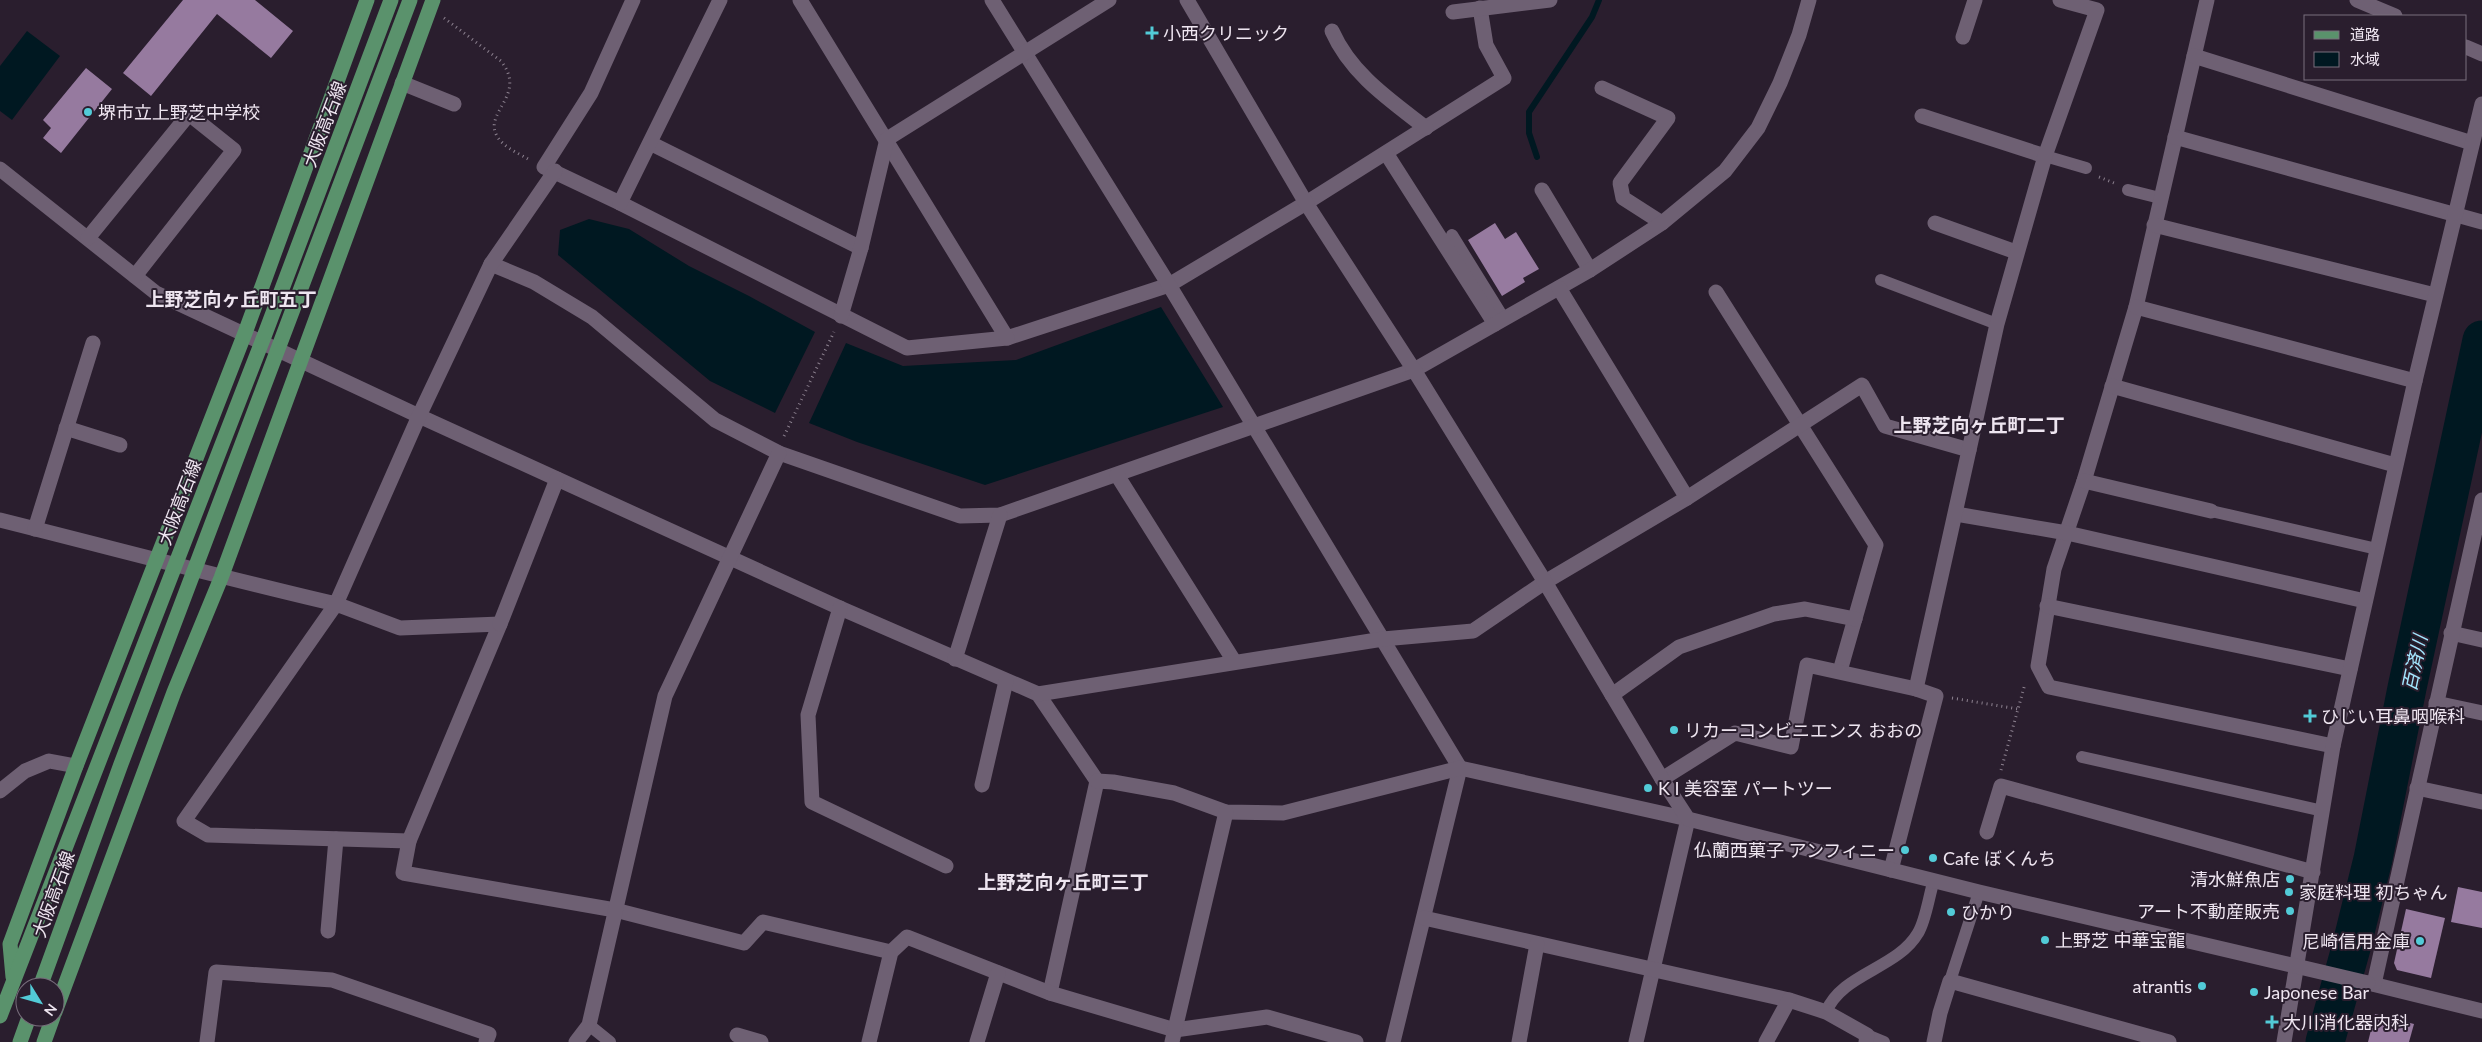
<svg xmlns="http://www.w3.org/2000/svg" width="2482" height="1042" viewBox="0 0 2482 1042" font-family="Lato,'Noto Sans JP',sans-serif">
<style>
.water{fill:#001821}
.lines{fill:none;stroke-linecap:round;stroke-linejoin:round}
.stream{stroke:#001821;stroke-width:6}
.river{stroke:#001821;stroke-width:39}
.building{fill:#967a9f}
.path{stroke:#8d8290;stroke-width:3;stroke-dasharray:1 4;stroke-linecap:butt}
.lane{stroke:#6e6073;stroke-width:12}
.street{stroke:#6e6073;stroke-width:15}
.secondary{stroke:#6e6073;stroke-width:15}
.primary{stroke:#5a926c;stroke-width:15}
.poi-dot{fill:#52cbd7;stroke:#2a1e2e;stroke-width:2}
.labels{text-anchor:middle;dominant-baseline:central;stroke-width:4;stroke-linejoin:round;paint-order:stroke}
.poi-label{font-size:18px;fill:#eee5f0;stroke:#2a1e2e;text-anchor:start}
.street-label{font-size:18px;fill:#eee5f0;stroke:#2a1e2e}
.neighbourhood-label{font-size:19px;font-weight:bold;fill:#eee5f0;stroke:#2a1e2e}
.water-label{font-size:19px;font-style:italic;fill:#a3e5fe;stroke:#2a1e2e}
</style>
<rect width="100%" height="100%" fill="#2a1e2e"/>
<g class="water">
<path d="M27,31L60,56L12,120L0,111V66Z"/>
<path d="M589,219L629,229L689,266L749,296L815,332L775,413L710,381L558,255L560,230Z"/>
<path d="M1161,307L1223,407L985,485L857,442L809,423L846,343L903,366L1016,360Z"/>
</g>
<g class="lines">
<path class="stream" d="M1537,157L1529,133V112L1592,17L1599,0"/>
<path class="river" d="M2325,1042L2351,948L2373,859L2407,688L2482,340"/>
</g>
<g class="building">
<path d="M183,0H255L293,31L271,58L217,14L151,96L123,73Z"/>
<path d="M86,68L112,89L61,153L43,138L51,128L43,120Z"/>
<path d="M1495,223L1505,239L1516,232L1539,269L1523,278L1525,282L1502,296L1468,240Z"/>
<path d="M2458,887L2482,892V928L2451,922Z"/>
<path d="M2406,909L2445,918L2431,978L2397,970L2394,963Z"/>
<path d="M2375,1014L2414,1024L2409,1042H2368Z"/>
</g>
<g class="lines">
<g class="path">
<path d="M444,18L501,61C528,95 483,112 497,136C503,147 518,153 528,159"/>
<path d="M2099,177L2114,183"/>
<path d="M784,436L834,332"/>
<path d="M1952,698L2018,709"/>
<path d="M2001,770L2025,684"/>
</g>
<g class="lane">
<path d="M2045,156L2086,168"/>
<path d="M2128,190L2160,198"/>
<path d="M1452,235L1504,319"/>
<path d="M1881,280L1997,324"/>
<path d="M2211,511L2377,549"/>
<path d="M2082,757L2323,811"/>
<path d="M1950,981L1979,892"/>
<path d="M1826,1012C1842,973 1897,969 1918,933C1926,920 1929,895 1934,880"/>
<path d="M589,1025L610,1042"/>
<path d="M1867,1035L1884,1042"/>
</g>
<g class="street">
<path d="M633,0L591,93L544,167L620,203L907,348L1007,338L1169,285L1306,203L1504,78L1486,45L1480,8"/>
<path d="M800,0L1007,338"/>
<path d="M992,0L1169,285L1460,768L1393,1042"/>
<path d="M2207,0L2136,307L2084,481L2054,569L2038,666L2049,687L2333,746"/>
<path d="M2357,0L2395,16"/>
<path d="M1453,12L1550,0"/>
<path d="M1332,31C1351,74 1390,100 1426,128"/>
<path d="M1963,37L1975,0"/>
<path d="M2466,47L2482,54"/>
<path d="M2194,56L2472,143"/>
<path d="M402,83L454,104"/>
<path d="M1602,88L1668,118L1620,183L1623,198L1662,223"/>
<path d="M1922,116L2045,156"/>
<path d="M2175,137L2482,222"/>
<path d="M650,143L861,248"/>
<path d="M1386,153L1495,324"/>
<path d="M0,169L156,293L419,416L840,608L1038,694L1097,781L1050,993"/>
<path d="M1542,190L1590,270"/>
<path d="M620,203L720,0"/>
<path d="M1935,223L2016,252"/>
<path d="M2154,225L2435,295"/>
<path d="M88,238L189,114L234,150L135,276"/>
<path d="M491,264L534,282L592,317L715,420L779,453L960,516L1000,515L1414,370L1590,270L1662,223L1725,171L1758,128L1780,83L1799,35L1809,0"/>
<path d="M1559,288L1687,498"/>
<path d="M1716,292L1876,545L1840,671"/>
<path d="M2136,307L2415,381"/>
<path d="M841,316L861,248L887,139L1109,0"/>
<path d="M2112,386L2395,465"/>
<path d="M66,428L120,445"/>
<path d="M1117,475L1234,661"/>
<path d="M2084,481L2211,511"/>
<path d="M1956,514L2067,533L2365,601"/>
<path d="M0,520C112,548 224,578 336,604L419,416L491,264L555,171"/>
<path d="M35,529L93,343"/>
<path d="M336,604L400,628L500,624L409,841L208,835L184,821Z"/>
<path d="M2047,606L2350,669"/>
<path d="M840,608L808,715L812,802L946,866"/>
<path d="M500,624L557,479"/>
<path d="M2451,633L2482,640"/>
<path d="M955,659L1000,515"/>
<path d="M1038,694L1383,639L1473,631L1545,582L1687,498L1862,385L1885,426L1969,450"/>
<path d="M1612,695L1679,647L1774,614L1805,609L1855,619"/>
<path d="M2436,703L2482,713"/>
<path d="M1662,779L1735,733L1791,747L1807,665L1916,689"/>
<path d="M1097,781L1113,782L1174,793L1226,812L1283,813L1460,768L1688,819L1636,1042"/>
<path d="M982,785L1006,681"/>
<path d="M2417,788L2482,802"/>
<path d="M0,791L25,771L49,761L76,766"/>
<path d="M1987,832L2001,786L2313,872"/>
<path d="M409,841L403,873L615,910L744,943L763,922L891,952"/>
<path d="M1891,870L1936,696L1916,689L1997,324L2045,156L2097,10L2060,0"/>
<path d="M1424,918L1789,1000L1826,1012L1867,1035L1866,1042"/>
<path d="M328,931L336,839"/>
<path d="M2368,983L2482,1011"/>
<path d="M2374,984L2482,500"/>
<path d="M737,1035L761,1042"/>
<path d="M207,1042L216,972L332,980L489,1034L486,1042"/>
<path d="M576,1042L589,1025L665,696L779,453"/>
<path d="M869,1042L891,952L907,937L1050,993L1175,1030L1267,1017L1356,1042"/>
<path d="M977,1042L998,973"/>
<path d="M1172,1042L1226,812"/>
<path d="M1519,1042L1537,944"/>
<path d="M1766,1042L1789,1000"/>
<path d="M1934,1042L1940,1013L1950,981L2169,1042"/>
<path d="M2284,1042L2333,746L2415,381L2482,104"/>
</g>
<path class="secondary" d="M1187,0L1306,203L1414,370L1545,582L1662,779L1688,819L1979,892L2368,983"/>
<g class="primary">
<path d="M13,977L10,944L76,766L245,333L367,0"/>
<path d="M40,987L121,764L410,0"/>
<path d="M55,1012L174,692L221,578L433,0"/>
<path d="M0,1016L265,334L391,0"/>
<path d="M20,1042L29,1017"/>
<path d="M44,1042L53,1017"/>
</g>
</g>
<g class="poi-dot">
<path d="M1149.5 25.5h5v5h5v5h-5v5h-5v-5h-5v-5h5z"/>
<circle cx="88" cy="112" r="5"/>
<path d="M2307.5 708.5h5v5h5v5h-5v5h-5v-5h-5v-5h5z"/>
<circle cx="1674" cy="730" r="5"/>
<circle cx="1648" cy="788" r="5"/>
<circle cx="1905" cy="850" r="5"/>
<circle cx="1933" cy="858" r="5"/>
<circle cx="2290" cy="879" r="5"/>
<circle cx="2289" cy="892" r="5"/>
<circle cx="2290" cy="911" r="5"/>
<circle cx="1951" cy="912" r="5"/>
<circle cx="2045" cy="940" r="5"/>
<circle cx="2420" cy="941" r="5"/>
<circle cx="2202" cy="986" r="5"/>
<circle cx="2254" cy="992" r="5"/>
<path d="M2269.5 1014.5h5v5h5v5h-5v5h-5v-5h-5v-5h5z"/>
</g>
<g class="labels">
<g class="poi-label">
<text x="1163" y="33">小西クリニック</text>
<text x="98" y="112">堺市立上野芝中学校</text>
<text x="2321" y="716">ひじい耳鼻咽喉科</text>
<text x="1684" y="730">リカーコンビニエンス おおの</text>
<text x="1658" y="788">K I 美容室 パートツー</text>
<text x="1895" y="850" text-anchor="end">仏蘭西菓子 アンフィニー</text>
<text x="1943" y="858">Cafe ぼくんち</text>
<text x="2280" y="879" text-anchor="end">清水鮮魚店</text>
<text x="2299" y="892">家庭料理 初ちゃん</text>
<text x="2280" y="911" text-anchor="end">アート不動産販売</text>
<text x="1961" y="912">ひかり</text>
<text x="2055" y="940">上野芝 中華宝龍</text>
<text x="2410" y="941" text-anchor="end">尼崎信用金庫</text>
<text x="2192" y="986" text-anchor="end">atrantis</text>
<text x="2264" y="992">Japonese Bar</text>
<text x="2283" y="1022">大川消化器内科</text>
</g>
<g class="street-label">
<text transform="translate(324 124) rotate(-69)">大阪高石線</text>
<text transform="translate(179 502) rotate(-69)">大阪高石線</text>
<text transform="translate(53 894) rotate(-70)">大阪高石線</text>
</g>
<g class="neighbourhood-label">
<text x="231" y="298">上野芝向ヶ丘町五丁</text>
<text x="1979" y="424">上野芝向ヶ丘町二丁</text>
<text x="1063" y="881">上野芝向ヶ丘町三丁</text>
</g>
<g class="water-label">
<text transform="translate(2414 663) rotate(-78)">百済川</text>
</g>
</g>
<rect x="2304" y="15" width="162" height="65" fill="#2a1e2e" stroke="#786e7c"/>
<rect x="2314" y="31" width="25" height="8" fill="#5a926c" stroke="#786e7c"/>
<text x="2350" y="40" font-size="15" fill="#eee5f0">道路</text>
<rect x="2314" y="52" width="25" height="15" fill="#001821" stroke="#786e7c"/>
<text x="2350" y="65" font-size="15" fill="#eee5f0">水域</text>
<g transform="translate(40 1002) rotate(127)"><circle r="24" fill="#2a1e2e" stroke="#786e7c"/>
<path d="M0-4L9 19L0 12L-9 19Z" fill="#52cbd7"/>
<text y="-8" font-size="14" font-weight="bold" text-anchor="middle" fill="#eee5f0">N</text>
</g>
</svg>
